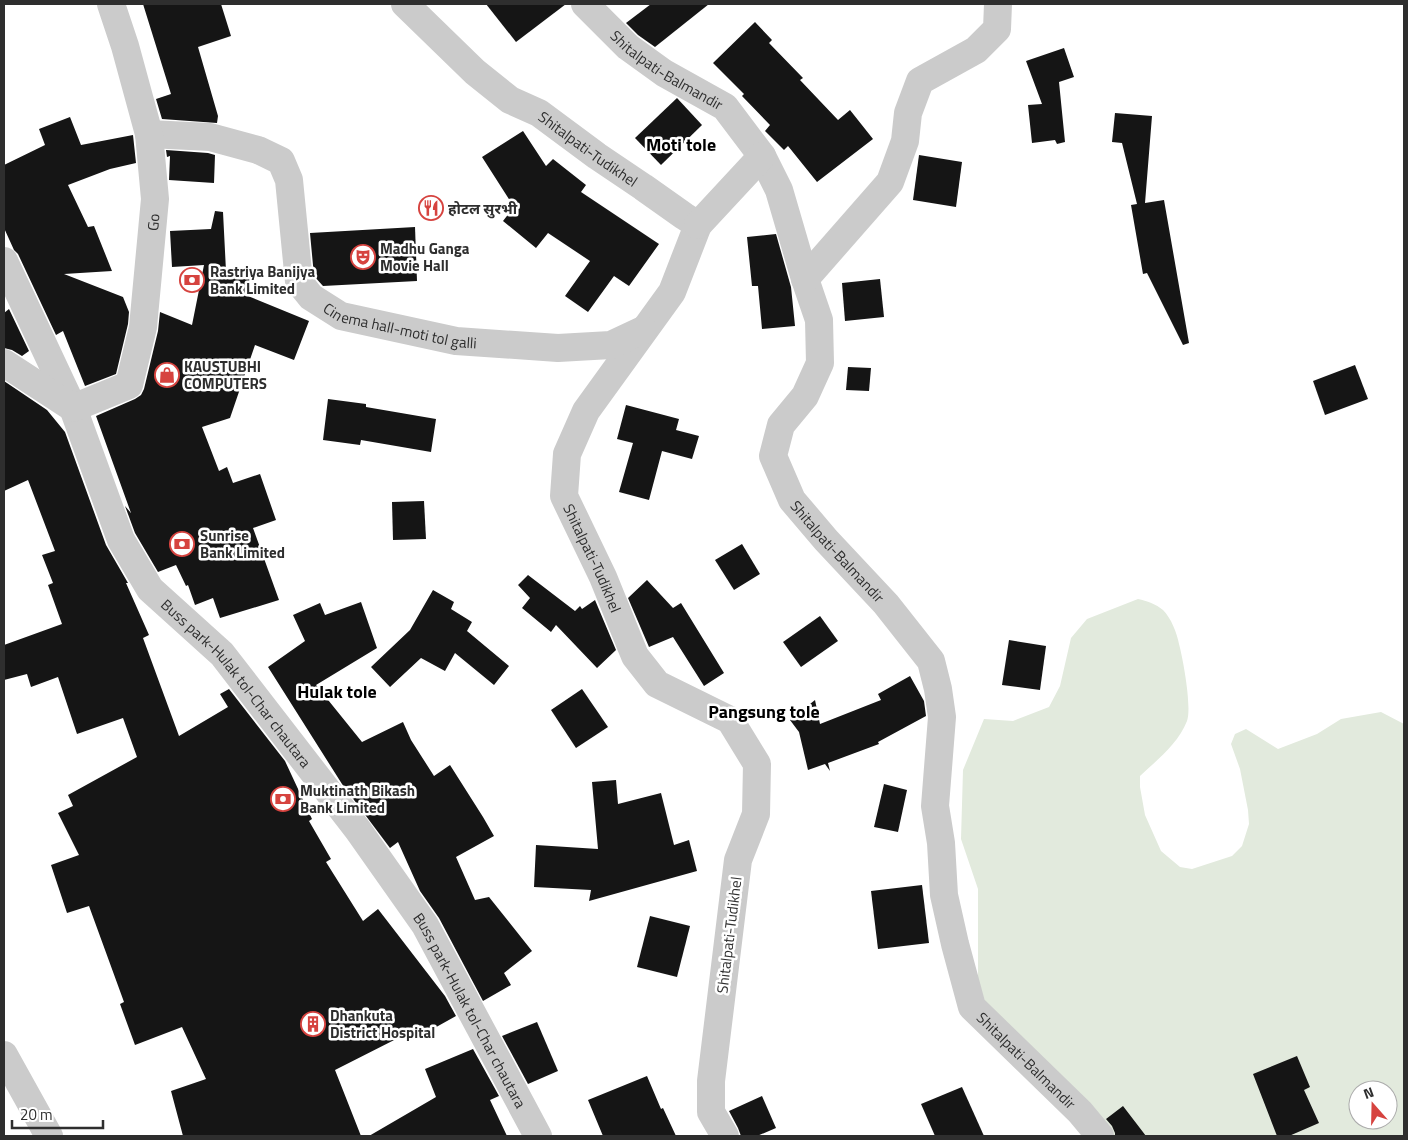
<svg xmlns="http://www.w3.org/2000/svg" width="1408" height="1140" viewBox="0 0 1408 1140" font-family="'Titillium Web','Noto Sans Devanagari',sans-serif">
<style>
.green{fill:#e2eadd;fill-rule:evenodd}
.building{fill:#151515}
.lines{fill:none;stroke-linecap:round;stroke-linejoin:round}
.minor{stroke:#cbcbcb;stroke-width:28}
.labels{text-anchor:middle;dominant-baseline:central;stroke-width:5;stroke-linejoin:round;paint-order:stroke}
.street-label{font-size:15px;fill:#2e2e2e;stroke:#fff}
.poi-label{font-size:15px;font-weight:bold;fill:#2e2e2e;stroke:#fff;text-anchor:start}
.quarter-label{font-size:18px;font-weight:bold;fill:#000;stroke:#fff}
</style>
<rect width="100%" height="100%" fill="#fff"/>
<path class="green" d="M1138,599C1147,601 1156,604 1163,610C1171,618 1177,633 1179,644C1183,659 1192,707 1187,721C1178,744 1157,760 1140,776V787L1145,815L1161,851L1180,867L1192,869L1232,856L1242,846L1249,824L1248,810L1240,769L1231,744L1235,734L1246,729L1278,749L1317,734L1341,719L1381,712L1404,724V1136H1095L978,998V889L961,839L963,770L984,719L1013,721L1049,707L1060,686L1071,638L1087,619ZM1358,1090H1388V1120H1358Z"/>
<g class="building">
<path d="M143,4H221L231,36L198,47L218,116L217,123L162,119L156,99L171,94Z"/>
<path d="M486,4H566L516,42Z"/>
<path d="M651,4H709L655,47L638,35L626,23Z"/>
<path d="M755,22L772,40L769,43L803,78L800,80L838,120L850,110L873,139L817,182L788,146L784,150L765,131L770,125L742,96L744,94L713,63Z"/>
<path d="M1064,48L1074,77L1059,82L1065,142L1057,144L1055,140L1032,143L1028,105L1042,104L1026,61Z"/>
<path d="M677,98L702,125L661,165L635,138Z"/>
<path d="M1115,113L1152,116L1145,203L1164,200L1189,343L1183,345L1147,273L1143,274L1131,205L1137,204L1122,143L1112,142Z"/>
<path d="M70,117L81,145L133,135L136,163L110,169L68,185L88,227L94,226L112,271L64,274L123,297L129,312L128,324L116,374L85,386L63,331L56,335L18,254L14,250L4,228V165L45,145L39,129Z"/>
<path d="M523,131L546,166L553,159L586,185L581,192L659,244L629,286L614,276L588,312L565,296L590,261L548,233L536,248L503,221L514,207L482,157Z"/>
<path d="M166,150L208,153L215,155L214,183L169,180L170,156L167,157Z"/>
<path d="M919,155L962,162L956,207L913,200Z"/>
<path d="M215,211L223,212L226,271L252,276L248,296L309,321L294,360L255,345L230,418L202,427L219,471L227,467L233,483L260,474L276,520L253,528L279,600L220,618L213,598L195,605L188,585L186,586L176,565L158,572L135,533L125,506L131,513L96,416L135,399L141,395L144,389L158,331L160,312L192,325L204,265L172,267L170,231L211,229Z"/>
<path d="M415,227L417,281L323,286L314,276L310,233Z"/>
<path d="M776,234L791,287L795,326L762,329L758,286H752L747,237Z"/>
<path d="M880,279L884,317L845,321L842,283Z"/>
<path d="M9,309L29,351L22,356L12,350L4,348V313Z"/>
<path d="M1355,365L1368,399L1325,415L1313,381Z"/>
<path d="M848,367L871,368L869,391L846,390Z"/>
<path d="M4,381L47,410L65,432L106,545L128,583H126L149,635L143,638L179,736L228,707L220,694L229,689L285,761L312,819L309,821L331,859L326,862L363,921L378,909L445,996L456,1016L413,1040L410,1032L335,1070L361,1136H183L171,1091L206,1079L182,1027L135,1045L120,1004L124,1002L89,906L67,913L51,865L79,855L58,813L73,806L68,795L137,757L123,718L77,734L58,677L31,687L27,674L4,680V645L62,624L48,585L53,583L42,555L55,551L28,480L4,491Z"/>
<path d="M328,399L366,404V407L436,419L431,452L361,440L360,445L323,440Z"/>
<path d="M626,405L679,419L676,430L699,436L692,459L662,451L649,500L619,492L633,443L617,439Z"/>
<path d="M424,501L426,539L393,540L392,502Z"/>
<path d="M742,544L760,574L734,590L715,560Z"/>
<path d="M528,575L575,611L580,606L582,609L595,600L616,650L597,668L556,625L551,632L522,608L530,598L518,585Z"/>
<path d="M647,580L673,608L681,603L724,673L704,686L673,637L649,647L628,598Z"/>
<path d="M433,590L454,602L451,609L472,622L467,631L509,666L494,685L455,653L445,671L421,658L390,687L371,667L410,630Z"/>
<path d="M361,602L377,648L316,685L362,742L403,722L411,740L434,776L450,765L483,817L494,836L456,857L475,900L489,897L532,951L504,973L511,985L483,1001L439,918L420,891L398,842L390,848L342,784L268,667L305,641L293,615L320,603L325,615Z"/>
<path d="M820,616L838,641L801,667L783,642Z"/>
<path d="M1009,640L1046,646L1040,690L1002,685Z"/>
<path d="M910,676L924,701L926,716L878,742L879,744L828,763L830,771L825,764L808,770L799,732L790,720L815,700L820,724L881,700L878,694Z"/>
<path d="M582,689L608,727L576,748L551,710Z"/>
<path d="M616,780L618,804L661,793L674,845L689,840L697,871L589,901L591,890L534,887L536,845L598,849L592,782Z"/>
<path d="M884,784L907,790L898,832L874,827Z"/>
<path d="M922,885L929,943L878,949L871,891Z"/>
<path d="M650,916L690,926L677,977L637,967Z"/>
<path d="M537,1022L558,1071L528,1084L502,1036Z"/>
<path d="M473,1049L499,1096L490,1100L507,1136H369L436,1097L425,1069Z"/>
<path d="M1297,1056L1310,1087L1304,1090L1319,1123L1289,1136H1277L1253,1074Z"/>
<path d="M647,1076L661,1109L663,1108L676,1136H603L588,1100Z"/>
<path d="M962,1087L984,1136H935L921,1104Z"/>
<path d="M762,1096L776,1128L757,1136H741L738,1128L729,1111Z"/>
<path d="M1123,1106L1146,1136H1115V1133L1112,1126L1106,1119Z"/>
</g>
<g class="lines">
<g class="minor">
<path id="s1" d="M405,4L475,72L510,100L539,113L597,156L643,187L684,216L698,225L672,292L586,411L567,454L564,496L603,577L635,656L657,684L730,720L757,764L756,814L738,860L711,1081V1112L725,1136"/>
<path id="s2" d="M585,4L628,47L664,73L725,107L762,156L779,190L805,279L819,320L820,363L805,396L781,425L773,456L792,500L826,540L886,604L931,661L938,689L942,717L935,806L941,843L944,895L955,944L972,1007L1080,1112L1100,1136"/>
<path id="s3" d="M149,134L210,137L258,150L281,161L289,180L299,282L311,297L341,316L456,341L558,348L611,345L643,330"/>
<path d="M698,225L762,156"/>
<path id="s4" d="M4,261L73,408L121,540L150,589L222,654L358,830L425,925L538,1136"/>
<path d="M805,279L890,182L905,141L908,113L920,81L976,50L997,29L998,4"/>
<path id="s5" d="M4,363L73,408L129,385L143,327L155,199L149,134L125,46L111,4"/>
<path d="M4,1055L49,1136"/>
</g>
</g>
<defs>
<symbol id="restaurant-ring" viewBox="-11 -11 22 22"><circle r="9.5" fill="#fff" stroke="#d6433f" stroke-width="1.5"/><path d="M-5-6h1v4h1v-4h1v4h1v-4h1v5L-1.5 .5V6h-2V.5L-5-1ZM5-6V6H3V1.5H1.5Q1.5-4 5-6Z" fill="#d6433f"/></symbol>
<symbol id="theatre-ring" viewBox="-11 -11 22 22"><circle r="9.5" fill="#fff" stroke="#d6433f" stroke-width="1.5"/><path d="M-5-5.5Q0-4 5-5.5V0Q5 5 0 6Q-5 5-5 0ZM-3.3-2.5H-1v1.5H-3.3ZM1-2.5H3.3v1.5H1ZM-2.8 1Q0 5.5 2.8 1Z" fill="#d6433f"/></symbol>
<symbol id="bank-ring" viewBox="-11 -11 22 22"><circle r="9.5" fill="#fff" stroke="#d6433f" stroke-width="1.5"/><path d="M-6-4H6V4H-6ZM0-2.3a2.3 2.3 0 1 0 0 4.6a2.3 2.3 0 1 0 0-4.6Z" fill="#d6433f"/></symbol>
<symbol id="shop-ring" viewBox="-11 -11 22 22"><circle r="9.5" fill="#fff" stroke="#d6433f" stroke-width="1.5"/><path d="M-5-2.5h2.3a2.7 3.5 0 0 1 5.4 0H5L5.5 6h-11ZM-1.5-2.5h3a1.5 2.3 0 0 0-3 0Z" fill="#d6433f"/></symbol>
<symbol id="building-ring" viewBox="-11 -11 22 22"><circle r="9.5" fill="#fff" stroke="#d6433f" stroke-width="1.5"/><path d="M-4-6H4V6H1V3H-1V6H-4ZM-2.5-4.3h1.7v1.8h-1.7ZM.8-4.3h1.7v1.8H.8ZM-2.5-1h1.7V.8h-1.7ZM.8-1h1.7V.8H.8Z" fill="#d6433f"/></symbol>
</defs>
<g fill-rule="evenodd">
<use href="#restaurant-ring" x="417" y="194" width="28" height="28"/>
<use href="#theatre-ring" x="349" y="243" width="28" height="28"/>
<use href="#bank-ring" x="178" y="266" width="28" height="28"/>
<use href="#shop-ring" x="153" y="361" width="28" height="28"/>
<use href="#bank-ring" x="168" y="530" width="28" height="28"/>
<use href="#bank-ring" x="269" y="785" width="28" height="28"/>
<use href="#building-ring" x="299" y="1010" width="28" height="28"/>
</g>
<g class="labels">
<g class="street-label">
<text stroke="none"><textPath href="#s2" startOffset="106">Shitalpati-Balmandir</textPath></text>
<text stroke="none"><textPath href="#s1" startOffset="235">Shitalpati-Tudikhel</textPath></text>
<text stroke="none"><textPath href="#s5" startOffset="308">Go</textPath></text>
<text stroke="none"><textPath href="#s3" startOffset="374">Cinema hall-moti tol galli</textPath></text>
<text stroke="none"><textPath href="#s2" startOffset="676">Shitalpati-Balmandir</textPath></text>
<text stroke="none"><textPath href="#s1" startOffset="745">Shitalpati-Tudikhel</textPath></text>
<text stroke="none"><textPath href="#s4" startOffset="488">Buss park-Hulak tol-Char chautara</textPath></text>
<text transform="translate(729 935) rotate(-83)">Shitalpati-Tudikhel</text>
<text stroke="none"><textPath href="#s4" startOffset="892">Buss park-Hulak tol-Char chautara</textPath></text>
<text stroke="none"><textPath href="#s2" startOffset="1248">Shitalpati-Balmandir</textPath></text>
</g>
<g class="poi-label">
<text x="448" y="208">होटल सुरभी</text>
<text x="380" y="248">Madhu Ganga<tspan x="380" dy="17">Movie Hall</tspan></text>
<text x="210" y="271">Rastriya Banijya<tspan x="210" dy="17">Bank Limited</tspan></text>
<text x="184" y="366">KAUSTUBHI<tspan x="184" dy="17">COMPUTERS</tspan></text>
<text x="200" y="535">Sunrise<tspan x="200" dy="17">Bank Limited</tspan></text>
<text x="300" y="790">Muktinath Bikash<tspan x="300" dy="17">Bank Limited</tspan></text>
<text x="330" y="1015">Dhankuta<tspan x="330" dy="17">District Hospital</tspan></text>
</g>
<g class="quarter-label">
<text x="681" y="144">Moti tole</text>
<text x="337" y="691">Hulak tole</text>
<text x="764" y="711">Pangsung tole</text>
</g>
</g>
<rect width="1408" height="1140" fill="none" stroke="#2e2e2e" stroke-width="10"/>
<g transform="translate(1373 1105) rotate(340)"><circle r="24" fill="#ffffff" stroke="#ababab"/>
<path d="M0-4L9 19L0 12L-9 19Z" fill="#d6433f"/>
<text y="-8" font-size="14" font-weight="bold" text-anchor="middle" fill="#2e2e2e">N</text>
</g>
<path d="M12 1120v8h91v-8" fill="none" stroke="#2e2e2e" stroke-width="2.5"/>
<text x="20" y="1120" font-size="15" fill="#2e2e2e" stroke="#ffffff" stroke-width="4" paint-order="stroke">20 m</text>
</svg>
